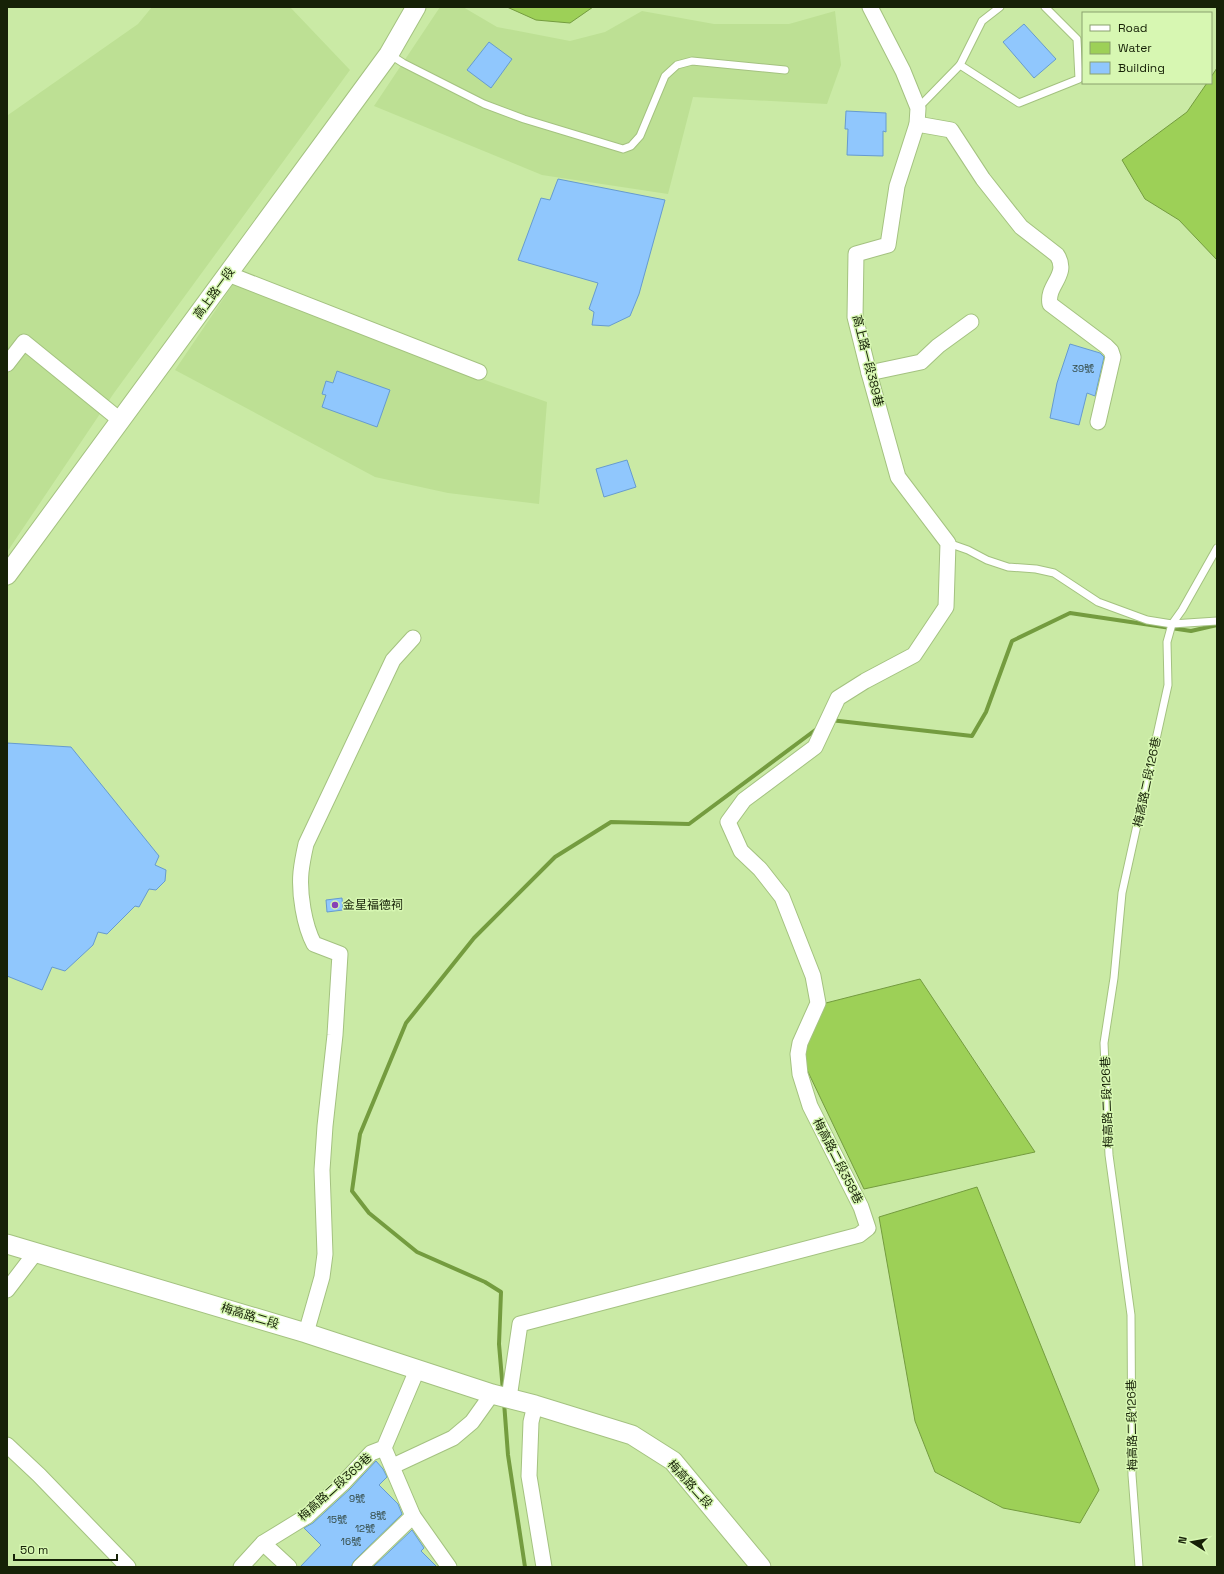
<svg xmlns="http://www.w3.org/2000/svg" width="1224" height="1574" viewBox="0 0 1224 1574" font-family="'Space Grotesk','Noto Sans TC',sans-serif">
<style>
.built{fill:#bde094}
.water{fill:#9dd057;stroke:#749c3f}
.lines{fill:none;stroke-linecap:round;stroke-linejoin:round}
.stream{stroke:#749c3f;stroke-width:4}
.building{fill:#90c7fd;stroke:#669bcf}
.service-casing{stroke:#a4c280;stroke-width:9}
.minor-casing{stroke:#a4c280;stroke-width:17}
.tertiary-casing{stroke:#a4c280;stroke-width:21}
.service{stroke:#fff;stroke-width:7}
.minor{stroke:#fff;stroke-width:15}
.tertiary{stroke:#fff;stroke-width:19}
.poi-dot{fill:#8742b6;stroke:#d7f7b2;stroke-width:1.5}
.labels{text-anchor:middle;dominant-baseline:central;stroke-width:3;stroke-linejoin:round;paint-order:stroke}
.number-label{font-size:10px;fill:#344a44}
.street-label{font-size:12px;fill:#162107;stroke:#d7f7b2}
.poi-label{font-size:12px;fill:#162107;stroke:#d7f7b2;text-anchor:start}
</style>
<rect width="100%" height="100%" fill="#caeaa5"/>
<g class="built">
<path d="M152,7H290L350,70L114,393L7,552L8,115L138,24Z"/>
<path d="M440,7H463L497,27L570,41L605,32L642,11L714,24H789L835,11L841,65L827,104L693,97L668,194L542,175L374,106Z"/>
<path d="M234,283L493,383L547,402L539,504L448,493L375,477L175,370Z"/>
</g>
<g class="water">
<path d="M507,7H593L570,23L536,20Z"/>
<path d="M1217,68V260L1179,220L1145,199L1122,160L1187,112L1207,83H1211V77Z"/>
<path d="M920,979L1035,1152L864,1189L799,1053L818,1005Z"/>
<path d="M977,1187L1099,1490L1080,1523L1003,1508L935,1472L915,1421L879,1217Z"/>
</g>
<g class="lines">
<g class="stream">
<path d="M830,720L972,736L986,712L1012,641L1070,613L1191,631L1217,625"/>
<path d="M503,1391L499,1344L501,1292L485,1282L417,1252L369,1213L352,1191L360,1134L406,1023L474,938L555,857L611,822L689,824L818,728"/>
<path d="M504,1402L508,1455L525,1567"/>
</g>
</g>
<g class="building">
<path d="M1024,24L1056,59L1034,78L1003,42Z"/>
<path d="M489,42L512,59L491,88L467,70Z"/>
<path d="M846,111L886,113V132L883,131V156L847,155L848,129H845Z"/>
<path d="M558,179L665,200L639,294L630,316L609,326L592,325L594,312L589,309L598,283L518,260L541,198L550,200Z"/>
<path d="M1070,344L1100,353L1104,357L1095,396L1087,393L1079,425L1050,418L1057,383Z"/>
<path d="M337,371L390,390L377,427L322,407L326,395L322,394L326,381L333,383Z"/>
<path d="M627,460L636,487L604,497L596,469Z"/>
<path d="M7,743L71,747L159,856L155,865L166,870L165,881L156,890L149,889L139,907L135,906L107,934L98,932L93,945L65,971L52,967L42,990L7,976Z"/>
<path d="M342,898L343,910L327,912L326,900Z"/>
<path d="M376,1461L383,1469L387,1477L379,1485L398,1504L402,1514L354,1561L351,1567H300L321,1545L304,1528L313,1523L350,1489Z"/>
<path d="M412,1530L424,1548L421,1551L437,1567H373Z"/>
</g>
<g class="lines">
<defs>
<g id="service">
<path d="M389,54L403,63L484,104L524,119L623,149L631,146L640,136L665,76L677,65L692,61L785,70"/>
<path d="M960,65L1019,103L1079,79L1077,39L1045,7"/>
<path d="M918,108L960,65L982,21L1000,7"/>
<path d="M948,543L968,550L987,560L1008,567L1036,569L1054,573L1098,602L1147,620L1172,624L1217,621"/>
<path d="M1139,1567L1132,1475L1131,1315L1109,1155L1104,1043L1114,978L1122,893L1168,685L1167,642L1172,624L1182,610L1217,548"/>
</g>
<g id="minor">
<path d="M917,124L951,130L983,179L1021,227L1057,255C1070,275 1046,285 1050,304L1106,346L1111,351L1113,357L1098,422"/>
<path d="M228,274L479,372"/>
<path d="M7,364L24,342L120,420"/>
<path d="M869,373L921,362L938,346L971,322"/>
<path d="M7,1290L36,1252"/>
<path d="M306,1333L322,1277L325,1254L322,1170L325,1126L335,1035L340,954L314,944C304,925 299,893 301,872C302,863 304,853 306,844L393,660L413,638"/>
<path d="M509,1398L520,1324L859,1235L868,1228L861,1207L810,1106L800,1074L798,1054L800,1043L818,1003L813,976L782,897L760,869L741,851L728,822L744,800L815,747L838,698L865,681L914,655L946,607L948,543L898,477L869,373L855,317L856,254L888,245L897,186L917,124L918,108L903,71L870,7"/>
<path d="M535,1405L531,1422L529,1476L544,1567"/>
<path d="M7,1445L39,1475L128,1567"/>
<path d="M384,1448L413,1516L449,1567"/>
<path d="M393,1466L453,1438L472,1422L492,1394"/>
<path d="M263,1543L289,1567"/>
<path d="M241,1567L263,1543L307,1516L344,1482L371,1453L384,1448L417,1370"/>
<path d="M360,1567L413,1516"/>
</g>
<g id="tertiary">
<path d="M7,575L389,54L416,7"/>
<path d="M7,1244L306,1333L492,1394L535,1405L632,1435L673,1461L761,1567"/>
</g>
</defs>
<use href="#service" class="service-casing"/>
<use href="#minor" class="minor-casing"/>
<use href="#tertiary" class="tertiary-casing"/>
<use href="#service" class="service"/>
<use href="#minor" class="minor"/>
<use href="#tertiary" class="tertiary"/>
</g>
<circle class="poi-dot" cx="335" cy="905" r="4"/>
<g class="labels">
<g class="number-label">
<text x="1083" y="368">39號</text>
<text x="357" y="1498">9號</text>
<text x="378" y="1515">8號</text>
<text x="337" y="1519">15號</text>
<text x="365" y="1528">12號</text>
<text x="351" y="1541">16號</text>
</g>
<g class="street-label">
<text transform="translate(214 293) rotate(-54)">高上路一段</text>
<text transform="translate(868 361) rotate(76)">高上路一段389巷</text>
<text transform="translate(1147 782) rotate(-78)">梅高路二段126巷</text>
<text transform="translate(1107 1102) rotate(-92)">梅高路二段126巷</text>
<text transform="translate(838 1161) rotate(63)">梅高路二段358巷</text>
<text transform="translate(250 1316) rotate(17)">梅高路二段</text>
<text transform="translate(1132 1425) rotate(-91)">梅高路二段126巷</text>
<text transform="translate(690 1484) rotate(48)">梅高路二段</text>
<text transform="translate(335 1487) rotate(-42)">梅高路二段369巷</text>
</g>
<g class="poi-label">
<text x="343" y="905">金星福德祠</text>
</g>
</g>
<rect width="1224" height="1574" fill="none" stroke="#162107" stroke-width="16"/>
<rect x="1082" y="12" width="130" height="72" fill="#d7f7b2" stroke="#8aa16e"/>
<rect x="1090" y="25" width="20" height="6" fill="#ffffff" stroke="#8aa16e"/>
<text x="1118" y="32" font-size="12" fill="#162107">Road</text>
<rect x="1090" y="42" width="20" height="12" fill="#9dd057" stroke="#8aa16e"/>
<text x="1118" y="52" font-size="12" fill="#162107">Water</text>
<rect x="1090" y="62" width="20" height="12" fill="#90c7fd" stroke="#8aa16e"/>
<text x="1118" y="72" font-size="12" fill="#162107">Building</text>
<g transform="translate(1192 1542) rotate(281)" stroke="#d7f7b2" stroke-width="3" paint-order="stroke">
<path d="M0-3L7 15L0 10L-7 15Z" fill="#162107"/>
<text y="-6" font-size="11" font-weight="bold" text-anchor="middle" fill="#162107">N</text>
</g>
<path d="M14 1554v6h103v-6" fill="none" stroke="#162107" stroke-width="2"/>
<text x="20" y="1554" font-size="12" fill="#162107" stroke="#d7f7b2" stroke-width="3" paint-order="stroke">50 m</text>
</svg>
